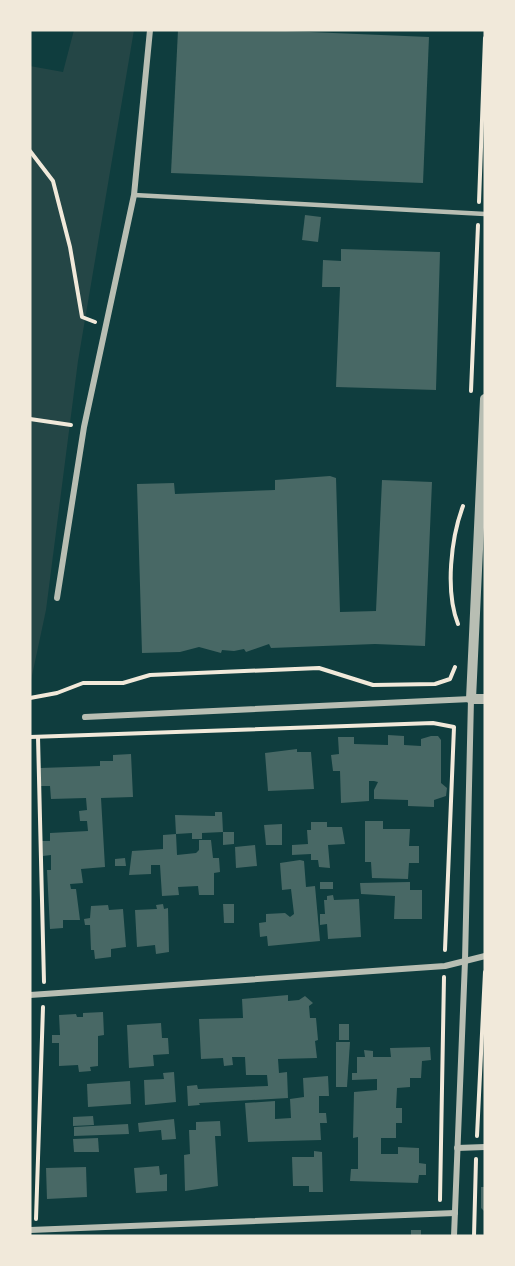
<svg xmlns="http://www.w3.org/2000/svg" width="515" height="1266" viewBox="0 0 515 1266" font-family="'Titillium Web',sans-serif">
<style>
.green{fill:#244646}
.building{fill:#486865}
.lines{fill:none;stroke-linecap:round;stroke-linejoin:round}
.path{stroke:#f1e9da;stroke-width:4}
.service{stroke:#b8beb3;stroke-width:4.5}
.minor{stroke:#b8beb3;stroke-width:6}
.tertiary{stroke:#b8beb3;stroke-width:10}
</style>
<rect width="100%" height="100%" fill="#0f3d3e"/>
<path class="green" d="M74,30H134L78,361L46,610L30,685V66L63,72Z"/>
<g class="building">
<path d="M178,30H262L429,37L423,183L171,173Z"/>
<path d="M305,215L321,217L318,242L302,240Z"/>
<path d="M341,249L440,252L436,390L336,387L340,287H322L323,260L341,261Z"/>
<path d="M330,476L336,478L340,612L376,611L382,480L432,482L425,646L375,644L271,648L269,644L246,652L244,649L234,651L222,650L221,653L199,647L180,652L142,653L137,484L174,483L175,494L275,490V480Z"/>
<path d="M388,735L404,736V745L421,746V739L431,736H438L441,740V783L447,788L446,796L434,800V807L408,806V800L374,799V790L378,782L374,781H369V801L341,803L340,771H333L331,755L339,754L338,737H354V744L388,745Z"/>
<path d="M297,749V752H311L314,789L268,791L265,753Z"/>
<path d="M131,754L133,797L101,798L105,867L81,869L83,883L70,884L71,889H76L80,920H63V928L50,929L47,870H51V855L43,856L42,841H50V833L88,831L87,821H80L79,811L87,810L86,798L51,799L50,786H41L40,768L100,766V761H113V755Z"/>
<path d="M215,812H222L223,832L202,833V839H192V833L176,834L175,815L215,816Z"/>
<path d="M365,821H383V829H410L409,846H419V863H409L408,879L372,878L371,862H365Z"/>
<path d="M311,822H327V827H342L345,844L328,845L330,868L319,867L318,860H311V854L292,855V845L308,844L307,830H311Z"/>
<path d="M282,824V845H266L264,825Z"/>
<path d="M223,832H234V844L223,845Z"/>
<path d="M176,834L177,855L196,853L199,850V840H211L213,858H219L220,872L214,873V895H199L198,886L178,887L179,895L162,896L160,865H151V874L129,875L132,851L163,849V835Z"/>
<path d="M255,845L257,866L236,868L235,847Z"/>
<path d="M125,858L126,866H115V859Z"/>
<path d="M300,860L304,861L306,887L315,886L320,941L268,946L267,936L260,937L259,923L266,922V914L285,913L290,917L294,914L291,889L282,890L280,863Z"/>
<rect x="320" y="882" width="13" height="7"/>
<path d="M410,882V890H422V919H394L395,896L361,894L360,883Z"/>
<path d="M333,895L334,900L359,899L361,937L328,939L327,924L320,925V914H325L324,900H327V896Z"/>
<path d="M163,904L164,909L168,908L169,952L156,954L155,945L137,947L135,910L157,909L156,905Z"/>
<path d="M223,904H234V923H224Z"/>
<path d="M108,905L109,910L123,909L126,947L111,949V957L95,959L94,950H91L90,925H85L84,919L90,918L91,906Z"/>
<path d="M288,995V1001L299,1000L305,996L313,1003L309,1006L310,1018H316L318,1040L315,1041L317,1058L278,1059L279,1073L287,1072L288,1098L199,1103L200,1105L188,1106L187,1086L197,1085L198,1089L268,1086L267,1075H246L245,1057H232L233,1065L224,1066L223,1058L201,1059L199,1019L243,1018L242,999Z"/>
<path d="M103,1012L104,1035L98,1036V1066L90,1067L91,1071L79,1072L78,1065L59,1066V1043H52V1035H60L59,1015L76,1014L77,1017H83V1013Z"/>
<path d="M161,1023L162,1038H168L169,1054L153,1055L154,1066L129,1068L127,1025Z"/>
<rect x="339" y="1024" width="10" height="16"/>
<path d="M336,1042H350L347,1087H336Z"/>
<path d="M430,1047L431,1060L422,1061L421,1078H410V1087L397,1088L396,1108H402V1123H396V1138H381V1154H398V1147L419,1148V1163L426,1164V1175H419L418,1183L350,1181L351,1169H358V1137L353,1138L354,1092L377,1090V1079L352,1080V1073H357V1057H365L364,1050L373,1051V1057H391L390,1048Z"/>
<path d="M174,1072L176,1102L145,1105L144,1080L164,1079L163,1073Z"/>
<path d="M328,1076L329,1096H319V1113H326L327,1123H320L321,1140L248,1142L245,1103L275,1101V1119L291,1118L290,1099L304,1097L303,1078Z"/>
<path d="M130,1081L131,1104L88,1107L87,1084Z"/>
<path d="M93,1116L94,1125L73,1126V1117Z"/>
<path d="M174,1119L176,1139L162,1140L161,1130L139,1132L138,1123Z"/>
<path d="M220,1121L221,1136H215L218,1186L185,1191L184,1155L190,1154L189,1130H196V1122Z"/>
<path d="M128,1124L129,1134L74,1136V1127Z"/>
<path d="M98,1138L99,1152H74L73,1139Z"/>
<path d="M314,1151L322,1152L323,1192H309V1186H293L292,1157H314Z"/>
<path d="M159,1166L160,1175L167,1174V1191L136,1193L134,1168Z"/>
<path d="M86,1167L87,1197L47,1199L46,1168Z"/>
<path d="M481,1187H485V1212L481,1208Z"/>
<rect x="411" y="1230" width="10" height="6"/>
</g>
<g class="lines">
<g class="path">
<path d="M30,151L53,181L70,247L82,317L95,322"/>
<path d="M479,202L485,38"/>
<path d="M471,391L478,225"/>
<path d="M30,419L71,425"/>
<path d="M458,624C445,591 451,538 463,506"/>
<path d="M30,698L57,693L83,683H123L150,675L319,668L373,685L435,684L450,679L455,667"/>
<path d="M30,737L433,723L454,727L445,950"/>
<path d="M38,737L44,982"/>
<path d="M477,1136L485,972"/>
<path d="M440,1200L444,977"/>
<path d="M36,1219L43,1007"/>
<path d="M474,1236L476,1159"/>
</g>
<path class="service" d="M134,195L485,214"/>
<g class="minor">
<path d="M57,598L84,427L134,195L150,30"/>
<path d="M85,717L471,699L465,961L454,1236"/>
<path d="M30,995L445,966L485,956"/>
<path d="M457,1148L485,1147"/>
<path d="M30,1230L455,1213"/>
</g>
<path class="tertiary" d="M485,399L471,699H485"/>
</g>
<rect width="515" height="1266" fill="none" stroke="#f1e9da" stroke-width="63"/>
</svg>
